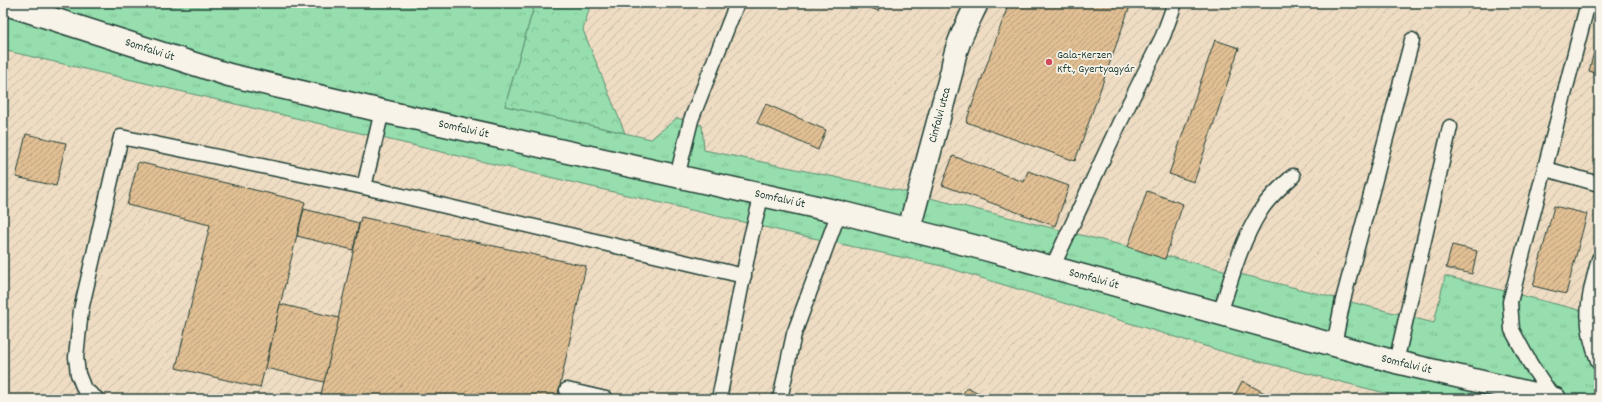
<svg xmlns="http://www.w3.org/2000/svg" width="1602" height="402" viewBox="0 0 1602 402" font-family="Dekko,sans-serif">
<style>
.industrial{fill:url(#industrial-furrows)}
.grass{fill:url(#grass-tufts);stroke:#5a8e70}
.forest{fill:url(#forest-crowns);stroke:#5a8e70}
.building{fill:url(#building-hatch);stroke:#1f3d34}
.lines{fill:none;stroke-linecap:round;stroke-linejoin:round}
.service-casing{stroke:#1f3d34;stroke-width:17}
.minor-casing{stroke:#1f3d34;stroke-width:25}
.service{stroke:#f7f3e8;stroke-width:14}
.minor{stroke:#f7f3e8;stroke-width:22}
.poi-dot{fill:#d1495b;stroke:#f7f3e8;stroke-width:1.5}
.labels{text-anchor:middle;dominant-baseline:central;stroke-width:3.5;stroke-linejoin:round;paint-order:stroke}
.street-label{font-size:12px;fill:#1f3d34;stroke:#f7f3e8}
.poi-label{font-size:12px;fill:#1f3d34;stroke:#f7f3e8;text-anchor:start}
</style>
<defs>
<pattern id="industrial-furrows" width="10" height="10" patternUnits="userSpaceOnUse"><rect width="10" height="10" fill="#eedcc3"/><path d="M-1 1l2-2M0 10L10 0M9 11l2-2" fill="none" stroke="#ccbea8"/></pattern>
<pattern id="grass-tufts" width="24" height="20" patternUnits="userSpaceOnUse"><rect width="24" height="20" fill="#96dead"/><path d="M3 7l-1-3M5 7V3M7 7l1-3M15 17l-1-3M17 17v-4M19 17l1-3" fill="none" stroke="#81bf95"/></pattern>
<pattern id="forest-crowns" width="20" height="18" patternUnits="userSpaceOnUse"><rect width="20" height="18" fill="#96dead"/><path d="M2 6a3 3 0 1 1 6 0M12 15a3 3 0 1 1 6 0" fill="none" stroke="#81bf95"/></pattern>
<pattern id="building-hatch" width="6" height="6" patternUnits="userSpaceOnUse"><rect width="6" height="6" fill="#e1bf93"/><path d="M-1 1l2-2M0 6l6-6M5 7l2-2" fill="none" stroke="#b69c79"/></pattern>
</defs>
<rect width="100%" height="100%" fill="#f3e9d7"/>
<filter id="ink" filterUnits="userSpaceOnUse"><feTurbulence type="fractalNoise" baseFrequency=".025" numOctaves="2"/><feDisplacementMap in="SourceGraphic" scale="8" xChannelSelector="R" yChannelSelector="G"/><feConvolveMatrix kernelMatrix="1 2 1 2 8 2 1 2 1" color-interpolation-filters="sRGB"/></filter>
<g filter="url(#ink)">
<g class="industrial">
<path d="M535,3H1599V315L1445,276L1435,324L1248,276L893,189L703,150L505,106Z"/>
<path d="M3,50L790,233L942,266L1234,355L1409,399H3Z"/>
</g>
<path class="grass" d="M3,3H535L505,106L651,139L677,118L702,125L704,150L893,189L1248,276L1434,323L1445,276L1599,315V399H1409L1234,355L942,266L790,233L3,50Z"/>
<path class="forest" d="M535,3H591L583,30L625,133L505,106Z"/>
<g class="building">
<path d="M859,3H881L878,11Z"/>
<path d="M1009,3H1131L1075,161L966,122Z"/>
<path d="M1599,33V74L1589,71Z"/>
<path d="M1215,40L1239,48L1194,182L1169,174Z"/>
<path d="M766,104L826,130L818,150L757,123Z"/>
<path d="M26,134L66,143L56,186L16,177Z"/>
<path d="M953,156L1024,182L1028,171L1069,186L1055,226L942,185Z"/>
<path d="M138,162L305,202L260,388L176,368L210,225L127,205Z"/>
<path d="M1147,191L1183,204L1165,259L1128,247Z"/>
<path d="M1554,206L1587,214L1566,294L1533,286Z"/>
<path d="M304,209L359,223L353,250L297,236Z"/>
<path d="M361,217L586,266L557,399H320Z"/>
<path d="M1452,245L1477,251L1472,274L1446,268Z"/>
<path d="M280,304L339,318L324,382L266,368Z"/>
<path d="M1242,381L1276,399H1233Z"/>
<path d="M967,387L990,399H960Z"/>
</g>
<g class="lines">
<defs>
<g id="service">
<path d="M1546,169L1599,184"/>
<path d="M677,177L691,120L737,3"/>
<path d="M364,187L382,111"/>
<path d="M1599,259C1588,299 1582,322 1599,363"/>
<path d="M1052,268L1119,124L1163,36L1175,3"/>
<path d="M1220,314C1231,279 1241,241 1261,210C1269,197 1282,186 1293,176"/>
<path d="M1334,345L1343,300L1412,40"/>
<path d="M1396,362L1450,127"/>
<path d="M567,390L606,399"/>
<path d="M97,399L84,389L78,374L76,357L81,310L121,137L364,187L744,276"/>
<path d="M719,399L751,237L762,194"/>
<path d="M780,399L794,334L839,212"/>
<path d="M1554,399L1531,365L1512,330L1510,302L1588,3"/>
</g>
<g id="minor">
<path id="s1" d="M3,3L229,75L382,111L839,212L985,249L1396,362L1555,399"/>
<path id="s2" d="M909,229L952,70C955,45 967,25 977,3"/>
</g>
</defs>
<use href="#service" class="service-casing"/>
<use href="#minor" class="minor-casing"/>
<use href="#service" class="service"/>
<use href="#minor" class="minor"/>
</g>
</g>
<circle class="poi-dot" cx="1049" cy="62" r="4"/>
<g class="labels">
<g class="street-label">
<text stroke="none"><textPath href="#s1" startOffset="154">Somfalvi út</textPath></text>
<text stroke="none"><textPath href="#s2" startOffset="118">Cinfalvi utca</textPath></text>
<text stroke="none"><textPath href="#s1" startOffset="478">Somfalvi út</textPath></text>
<text stroke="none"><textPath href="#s1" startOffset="802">Somfalvi út</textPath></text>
<text stroke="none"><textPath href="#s1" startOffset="1126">Somfalvi út</textPath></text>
<text stroke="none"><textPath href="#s1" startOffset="1450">Somfalvi út</textPath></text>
</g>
<g class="poi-label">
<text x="1057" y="55">Gala-Kerzen<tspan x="1057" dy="14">Kft., Gyertyagyár</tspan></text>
</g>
</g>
<rect width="1602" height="402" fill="none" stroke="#f7f3e8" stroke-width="16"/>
<rect x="8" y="8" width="1586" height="386" fill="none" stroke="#1f3d34" stroke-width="1.5" filter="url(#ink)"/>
</svg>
